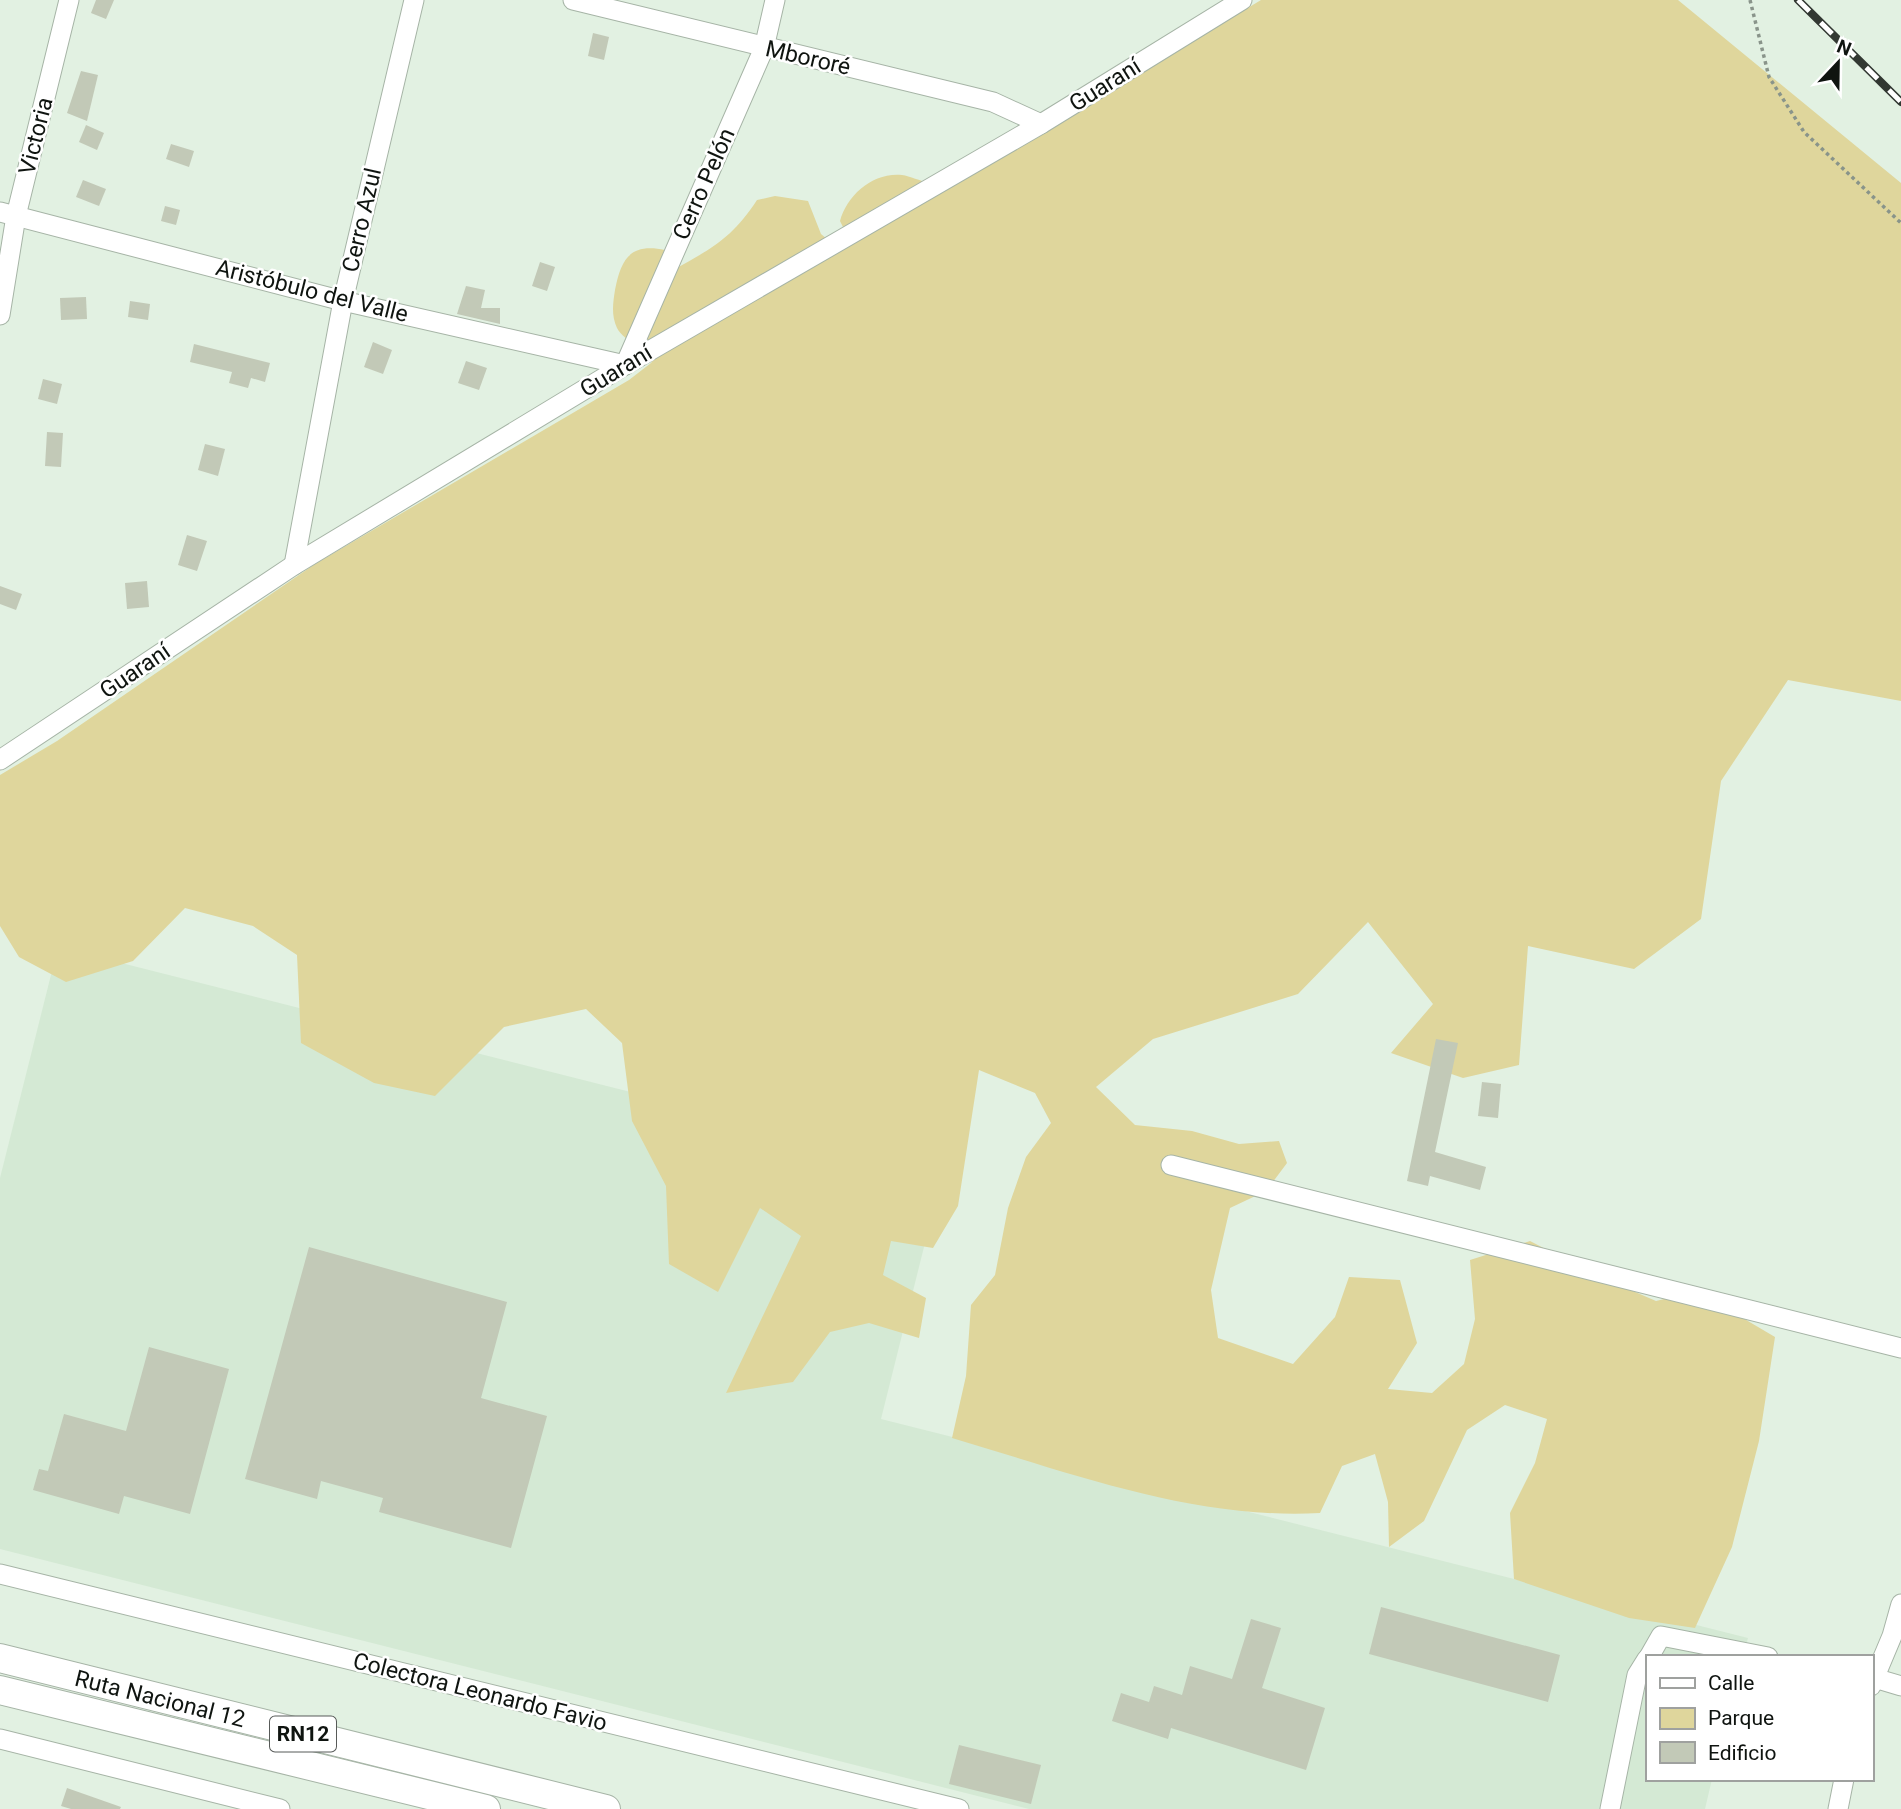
<svg xmlns="http://www.w3.org/2000/svg" width="1901" height="1809" viewBox="0 0 1901 1809" font-family="Roboto,sans-serif">
<style>
.built{fill:#d4e9d4}
.green{fill:#dfd69c}
.building{fill:#c2c9b7}
.lines{fill:none;stroke-linecap:round;stroke-linejoin:round}
.minor-casing{stroke:#a6b4a6;stroke-width:21}
.highway-casing{stroke:#a6b4a6;stroke-width:30}
.path{stroke:#89948a;stroke-width:3.5;stroke-dasharray:3.5 3.5;stroke-linecap:butt}
.minor{stroke:#fff;stroke-width:19}
.highway{stroke:#fff;stroke-width:28}
.rail-casing{stroke:#323832;stroke-width:8}
.rail{stroke:#fff;stroke-width:5;stroke-dasharray:16;stroke-linecap:butt}
.labels{text-anchor:middle;dominant-baseline:central;stroke-width:5;stroke-linejoin:round;paint-order:stroke}
.shield{fill:#fff;stroke:#575a58;stroke-width:2}
.shield-label{font-size:21px;font-weight:bold;fill:#0f1410}
.street-label{font-size:23px;fill:#0f1410;stroke:#fff}
</style>
<rect width="100%" height="100%" fill="#e2f1e2"/>
<path class="built" d="M58,947L943,1171L881,1419L1748,1638L1743,1657H1647V1779H1712L1705,1809H1029L0,1549V1178Z"/>
<path class="green" d="M1261,0H1678L1901,183V701L1788,680L1721,781L1701,919L1634,969L1528,946L1519,1065L1463,1078L1391,1053L1433,1004L1368,922L1298,994L1153,1039L1096,1087L1135,1125L1192,1131L1239,1144L1279,1141L1287,1163L1266,1191L1230,1208L1211,1290L1218,1338L1293,1364L1335,1317L1349,1277L1400,1280L1417,1343L1388,1389L1432,1393L1464,1364L1475,1319L1470,1260L1530,1241L1596,1275L1656,1301L1697,1291L1775,1337L1759,1441L1732,1547L1695,1628L1629,1618L1514,1579L1510,1513L1535,1463L1547,1419L1505,1405L1467,1430L1424,1521L1389,1547L1388,1502L1375,1454L1342,1466L1320,1513C1194,1520 1071,1473 952,1438L966,1376L971,1305L995,1275L1008,1208L1026,1157L1051,1123L1035,1093L979,1070L958,1206L933,1248L891,1241L883,1275L926,1298L919,1338L869,1323L830,1332L793,1382L726,1393L801,1236L760,1208L718,1292L669,1264L666,1186L632,1121L622,1043L586,1009L504,1027L435,1096L374,1083L301,1043L297,955L253,926L185,908L133,961L66,982L19,957L0,926V775L57,741L315,564L629,380L651,363L660,351C644,346 625,343 617,328C611,315 613,303 615,290C621,259 630,243 665,250L675,269C713,248 733,237 757,200L775,196L808,201L821,234L833,244L846,233L840,221C847,195 873,172 902,175C910,176 920,181 929,183L1119,86Z"/>
<g class="building">
<path d="M96,0H114L106,19L91,13Z"/>
<path d="M593,33L609,37L604,60L588,56Z"/>
<path d="M81,71L98,75L87,121L67,113Z"/>
<path d="M86,125L104,133L97,150L79,142Z"/>
<path d="M171,144L194,151L189,167L166,159Z"/>
<path d="M83,180L106,189L99,206L76,197Z"/>
<path d="M165,206L180,210L176,225L161,221Z"/>
<path d="M540,262L555,267L547,291L532,286Z"/>
<path d="M466,286L485,290L481,308H500V324L457,314Z"/>
<path d="M86,297L87,319L61,320L60,298Z"/>
<path d="M130,301L150,304L148,320L128,317Z"/>
<path d="M373,342L392,350L383,374L364,367Z"/>
<path d="M194,344L270,363L265,382L251,378L248,388L229,383L232,372L190,362Z"/>
<path d="M466,361L487,368L479,390L458,383Z"/>
<path d="M43,379L62,384L57,404L38,399Z"/>
<path d="M47,432L63,433L61,467L45,466Z"/>
<path d="M205,444L225,449L218,476L198,470Z"/>
<path d="M187,535L207,541L197,571L178,565Z"/>
<path d="M147,581L149,607L127,609L125,583Z"/>
<path d="M0,586L22,594L16,610L0,604Z"/>
<path d="M1436,1039L1458,1043L1435,1152L1486,1167L1480,1190L1430,1176L1428,1186L1407,1181Z"/>
<path d="M1482,1082L1501,1084L1498,1118L1478,1116Z"/>
<path d="M309,1247L507,1302L481,1398L547,1416L511,1548L379,1512L383,1498L321,1481L317,1499L245,1479Z"/>
<path d="M149,1347L229,1369L190,1514L124,1496L119,1514L33,1490L39,1469L48,1471L64,1414L126,1431Z"/>
<path d="M1381,1607L1560,1655L1548,1702L1369,1654Z"/>
<path d="M1251,1619L1281,1628L1262,1688L1325,1708L1306,1770L1171,1728L1168,1739L1112,1721L1121,1693L1149,1702L1154,1686L1182,1695L1190,1666L1232,1679Z"/>
<path d="M959,1745L1041,1765L1031,1804L949,1784Z"/>
<path d="M67,1788L121,1807L120,1809H71L61,1806Z"/>
</g>
<g class="lines">
<defs>
<g id="minor">
<path d="M573,0L993,102L1041,124"/>
<path d="M0,212L343,301L625,365"/>
<path d="M0,315L16,216L69,0"/>
<path d="M625,365L764,48L775,0"/>
<path d="M294,565L343,301L414,0"/>
<path d="M0,760L294,565L625,365L1041,124L1242,0"/>
<path d="M1171,1165L1901,1348"/>
<path d="M0,1574L959,1809"/>
<path d="M1649,1657L1661,1636L1768,1657"/>
<path d="M1871,1677L1901,1686"/>
<path d="M1871,1686L1892,1636L1901,1604"/>
<path d="M0,1739L280,1809"/>
<path d="M1610,1809L1637,1675L1647,1659"/>
<path d="M1838,1809L1844,1779"/>
</g>
<g id="highway">
<path d="M0,1658L606,1809"/>
<path d="M0,1690L486,1809"/>
</g>
</defs>
<use href="#minor" class="minor-casing"/>
<use href="#highway" class="highway-casing"/>
<path class="path" d="M1750,0L1769,77L1804,132L1901,223"/>
<use href="#minor" class="minor"/>
<use href="#highway" class="highway"/>
<defs>
<path id="rail" d="M1798,0L1901,102"/>
</defs>
<use href="#rail" class="rail-casing"/>
<use href="#rail" class="rail"/>
</g>
<g class="labels">
<rect class="shield" x="270" y="1716.5" width="66" height="35" rx="5"/>
<g class="shield-label">
<text x="303" y="1734">RN12</text>
</g>
<g class="street-label">
<text transform="translate(808 58) rotate(13)">Mbororé</text>
<text transform="translate(1105 85) rotate(-32)">Guaraní</text>
<text transform="translate(36 136) rotate(-76)">Victoria</text>
<text transform="translate(704 184) rotate(-66)">Cerro Pelón</text>
<text transform="translate(362 220) rotate(-77)">Cerro Azul</text>
<text transform="translate(312 291) rotate(14)">Aristóbulo del Valle</text>
<text transform="translate(616 371) rotate(-31)">Guaraní</text>
<text transform="translate(135 671) rotate(-34)">Guaraní</text>
<text transform="translate(480 1692) rotate(14)">Colectora Leonardo Favio</text>
<text transform="translate(160 1699) rotate(14)">Ruta Nacional 12</text>
</g>
</g>
<rect x="1646" y="1655" width="228" height="126" fill="#ffffff" stroke="#9fa19f" stroke-width="2"/>
<rect x="1660" y="1678" width="35" height="10" fill="#ffffff" stroke="#9fa19f" stroke-width="2"/>
<text x="1708" y="1690" font-size="21" fill="#0f1410">Calle</text>
<rect x="1660" y="1708" width="35" height="21" fill="#dfd69c" stroke="#9fa19f" stroke-width="2"/>
<text x="1708" y="1725" font-size="21" fill="#0f1410">Parque</text>
<rect x="1660" y="1742" width="35" height="21" fill="#c2c9b7" stroke="#9fa19f" stroke-width="2"/>
<text x="1708" y="1760" font-size="21" fill="#0f1410">Edificio</text>
<g transform="translate(1838 63) rotate(22)" stroke="#ffffff" stroke-width="5" paint-order="stroke">
<path d="M0-5L12 26L0 18L-12 26Z" fill="#0f1410"/>
<text y="-10" font-size="19" font-weight="bold" text-anchor="middle" fill="#0f1410">N</text>
</g>
</svg>
